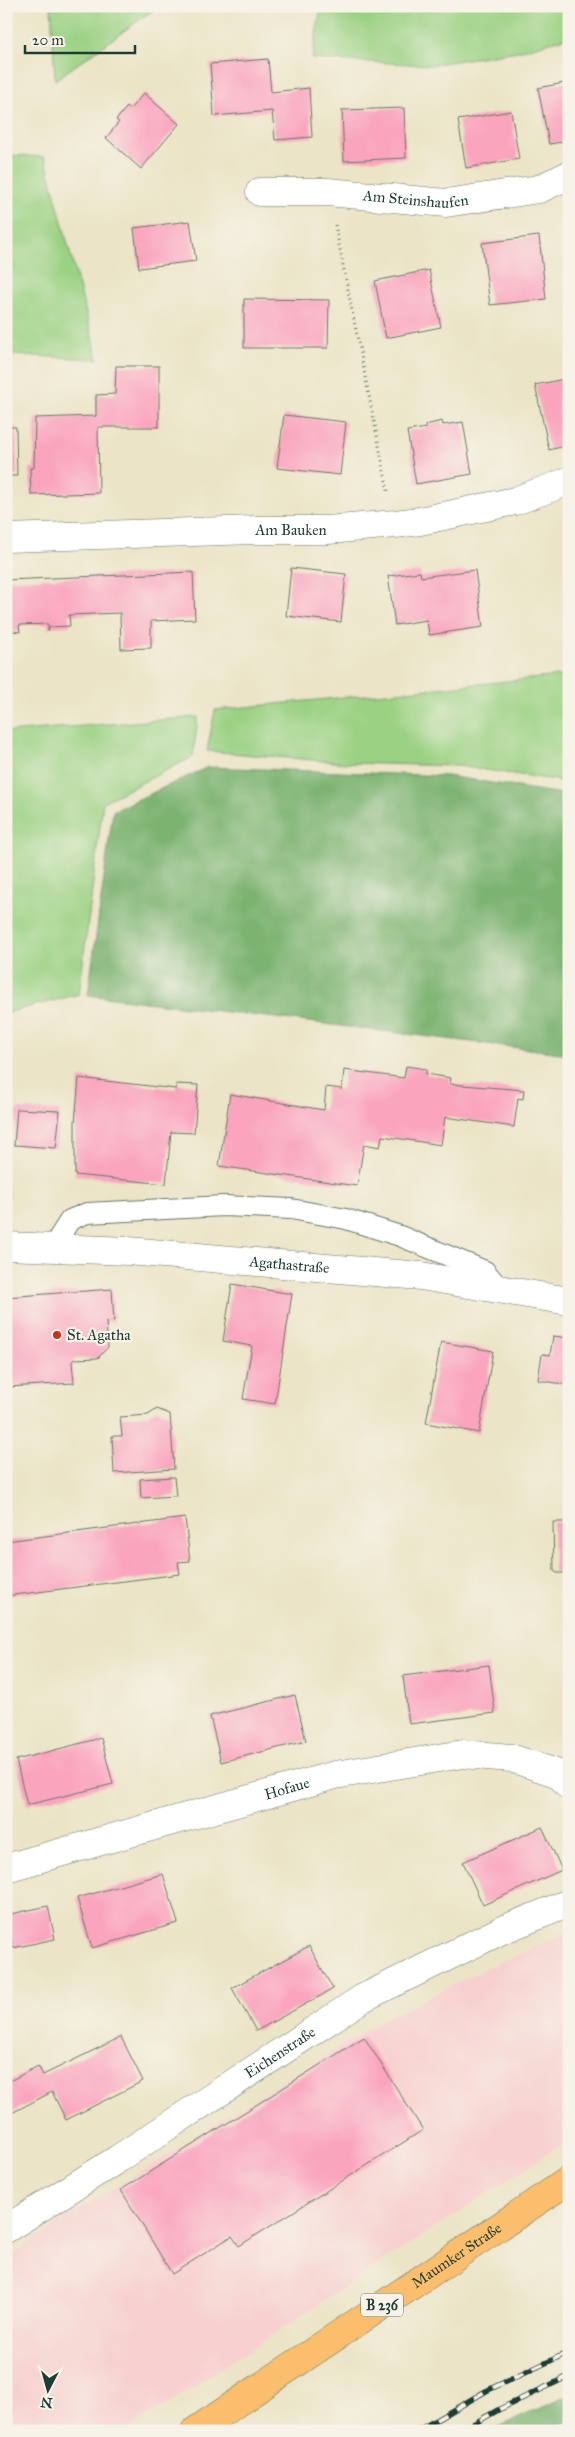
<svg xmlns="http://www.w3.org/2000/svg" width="575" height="2437" viewBox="0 0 575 2437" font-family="'IM FELL Great Primer',serif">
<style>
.built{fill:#f7d0cf}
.green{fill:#9bd183;stroke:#5d875c}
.forest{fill:#7cb371;stroke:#4e7852}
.building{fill:#faa4be}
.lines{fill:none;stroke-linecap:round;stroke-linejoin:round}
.service-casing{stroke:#667767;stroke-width:22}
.minor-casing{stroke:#667767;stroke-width:29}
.primary-casing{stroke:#667767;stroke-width:29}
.path{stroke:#667767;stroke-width:3;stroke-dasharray:1 4;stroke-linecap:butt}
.service{stroke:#fff;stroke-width:20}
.minor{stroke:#fff;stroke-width:28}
.primary{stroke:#fabe6d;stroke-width:28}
.rail-casing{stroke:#1f3d34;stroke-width:5.5}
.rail{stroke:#f7f3e8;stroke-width:4;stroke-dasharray:11;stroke-linecap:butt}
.poi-dot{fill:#c8321e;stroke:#f7f3e8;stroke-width:2}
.labels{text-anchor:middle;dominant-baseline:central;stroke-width:4.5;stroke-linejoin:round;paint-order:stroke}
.shield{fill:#f7f3e8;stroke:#60746a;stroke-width:1}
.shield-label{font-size:14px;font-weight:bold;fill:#1f3d34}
.street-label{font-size:15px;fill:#1f3d34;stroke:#f7f3e8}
.poi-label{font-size:15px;fill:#1f3d34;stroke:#f7f3e8;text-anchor:start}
</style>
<rect width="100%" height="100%" fill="#f7f3e8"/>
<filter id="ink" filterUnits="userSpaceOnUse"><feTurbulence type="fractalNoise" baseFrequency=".02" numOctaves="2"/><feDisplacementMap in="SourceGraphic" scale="10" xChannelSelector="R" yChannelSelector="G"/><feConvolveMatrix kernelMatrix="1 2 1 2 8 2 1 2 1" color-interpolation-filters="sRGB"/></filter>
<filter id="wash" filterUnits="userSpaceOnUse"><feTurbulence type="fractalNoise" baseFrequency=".0096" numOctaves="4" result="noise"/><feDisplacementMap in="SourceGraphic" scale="20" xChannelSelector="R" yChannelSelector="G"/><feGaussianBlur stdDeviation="1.12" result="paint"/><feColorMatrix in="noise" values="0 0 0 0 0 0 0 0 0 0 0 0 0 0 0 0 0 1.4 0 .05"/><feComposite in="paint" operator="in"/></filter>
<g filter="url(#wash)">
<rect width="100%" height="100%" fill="#ebe4c6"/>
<path class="built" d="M569,1931V2139L126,2431H6V2260L74,2213L381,2021L473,1975Z"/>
<g class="green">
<path d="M51,6H159L55,80Z"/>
<path d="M321,6H569V37L518,51L430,65L312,59Z"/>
<path d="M6,155L45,157L98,359L6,355Z"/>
<path d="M569,675V782L458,766L347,763L207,751L215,710Z"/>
<path d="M198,717L193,757L103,802L79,994L6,1013V732Z"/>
</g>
<g class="forest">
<path d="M208,767L447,776L569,795V1054L88,995L113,811Z"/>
<path d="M569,2395V2421L544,2431H489Z"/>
</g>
<g id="blocks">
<g class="building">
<path d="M268,59L271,92L309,88L312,137L275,140L272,111L214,116L210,64Z"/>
<path d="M569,82V141L549,144L538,88Z"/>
<path d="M144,93L179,124L141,169L106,138L119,122L116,120L127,107L130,109Z"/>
<path d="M404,108L406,158L344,161L342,110Z"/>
<path d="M511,111L519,159L466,168L458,120Z"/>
<path d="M190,221L196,261L139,268L134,228Z"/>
<path d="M539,236L546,299L490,305L482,243Z"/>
<path d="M429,270L441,327L386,338L375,281Z"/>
<path d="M244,299L329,300L328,348H244Z"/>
<path d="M116,366H159V427H98L99,493L31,495L30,468H34L35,418L96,416V395L115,394Z"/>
<path d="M569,378V445L549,450L535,385Z"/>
<path d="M284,415L346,422L340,475L277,468Z"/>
<path d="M442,421L443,425L463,422L472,474L416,484L407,431L426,428L425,425Z"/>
<path d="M6,427H16L17,476H6Z"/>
<path d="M291,568L346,574L341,622L286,616Z"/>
<path d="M475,570L483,627L429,635L427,620L395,625L388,576L420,572L421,577Z"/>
<path d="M193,572L195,619L151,621V648L121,649L120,613L69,615L70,626L50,627L48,631V624L19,625L20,632L6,630V580Z"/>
<path d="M406,1066L426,1069V1074L451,1078L450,1084L524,1090L523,1099L518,1098L514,1127L445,1117L441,1145L382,1136L380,1147L364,1144L357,1186L219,1166L230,1094L324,1110L326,1087L342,1089L344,1070L404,1078Z"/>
<path d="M79,1078L176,1089V1084L198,1085L194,1133L171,1132L166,1184L75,1175V1122Z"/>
<path d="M17,1109L60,1111L56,1148L14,1145Z"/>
<path d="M232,1284L292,1294L275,1404L243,1399L252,1346L223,1341Z"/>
<path d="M112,1289L114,1321L106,1322L108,1347L98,1358L74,1359L72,1362L74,1383L8,1387L6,1297Z"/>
<path d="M553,1336L569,1338V1385L538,1380L542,1354L550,1355Z"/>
<path d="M441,1342L493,1351L479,1433L426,1423Z"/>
<path d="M157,1409L170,1414L174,1469L114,1473L112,1436H122L120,1417L148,1415Z"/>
<path d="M174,1477L176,1496L141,1498L140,1479Z"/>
<path d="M185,1518L190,1561L178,1562L180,1574L6,1596V1541Z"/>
<path d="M553,1522H569V1573H557L554,1571Z"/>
<path d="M489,1665L495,1713L409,1724L403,1676Z"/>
<path d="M295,1695L306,1741L221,1762L210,1716Z"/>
<path d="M101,1738L113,1784L27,1805L16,1760Z"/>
<path d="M542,1827L562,1870L483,1905L463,1862Z"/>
<path d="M163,1874L178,1923L92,1948L77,1898Z"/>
<path d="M48,1906L55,1939L13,1948L6,1915Z"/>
<path d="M309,1946L333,1989L256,2031L232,1988Z"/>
<path d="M121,2037L143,2081L66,2120L52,2092L6,2116V2083L38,2066L43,2075Z"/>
<path d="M364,2037L423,2130L239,2246L232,2236L172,2274L121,2190Z"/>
</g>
</g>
</g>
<g filter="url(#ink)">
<use href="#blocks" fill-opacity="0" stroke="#667767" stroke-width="1"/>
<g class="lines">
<defs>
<path id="service" d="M52,1248L70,1220L87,1213L224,1206L291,1209L346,1219L400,1236L485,1271L500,1289"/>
<g id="minor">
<path id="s1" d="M260,192H328L446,203L539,189L569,175"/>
<path id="s2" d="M6,538L255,530H328L395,524L420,521L515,501L569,481"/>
<path id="s3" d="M6,1246L128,1251L421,1276L569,1301"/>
<path id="s4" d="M6,1868L335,1775L463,1754L511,1758L559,1774L569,1786"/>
<path id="s5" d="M6,2229L118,2159L363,1998L502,1930L569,1903"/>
</g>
<g id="primary">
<path id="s6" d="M195,2431L569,2180"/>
</g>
</defs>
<use href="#service" class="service-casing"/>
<use href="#minor" class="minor-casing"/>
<use href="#primary" class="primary-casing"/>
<path class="path" d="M335,225L388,491"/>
<use href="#service" class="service"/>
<use href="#minor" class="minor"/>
<use href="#primary" class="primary"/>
<defs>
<g id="rail">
<path d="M417,2431L486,2391L569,2352"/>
<path d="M461,2431L498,2410L569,2376"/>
</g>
</defs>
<use href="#rail" class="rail-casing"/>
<use href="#rail" class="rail"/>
</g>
</g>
<circle class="poi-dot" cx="57" cy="1335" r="5"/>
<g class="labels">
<rect class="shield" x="361" y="2293.5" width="42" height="23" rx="4"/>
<g class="shield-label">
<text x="382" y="2305">B 236</text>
</g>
<g class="street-label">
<text stroke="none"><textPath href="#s1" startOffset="156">Am Steinshaufen</textPath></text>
<text stroke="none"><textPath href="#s2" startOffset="285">Am Bauken</textPath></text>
<text stroke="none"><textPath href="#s3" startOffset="284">Agathastraße</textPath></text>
<text stroke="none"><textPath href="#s4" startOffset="292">Hofaue</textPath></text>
<text stroke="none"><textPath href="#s5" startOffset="326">Eichenstraße</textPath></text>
<text stroke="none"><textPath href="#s6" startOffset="315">Maumker Straße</textPath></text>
</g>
<g class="poi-label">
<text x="67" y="1335">St. Agatha</text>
</g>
</g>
<rect width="575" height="2437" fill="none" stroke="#f7f3e8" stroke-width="25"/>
<g transform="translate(48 2390) rotate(186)" stroke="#f7f3e8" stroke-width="4" paint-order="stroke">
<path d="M0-4L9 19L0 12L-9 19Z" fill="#1f3d34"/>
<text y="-8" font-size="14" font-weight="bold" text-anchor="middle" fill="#1f3d34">N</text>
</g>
<path d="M25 45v8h110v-8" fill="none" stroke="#1f3d34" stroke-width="2.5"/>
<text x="32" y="45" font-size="15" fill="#1f3d34" stroke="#f7f3e8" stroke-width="4" paint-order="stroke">20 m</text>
</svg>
